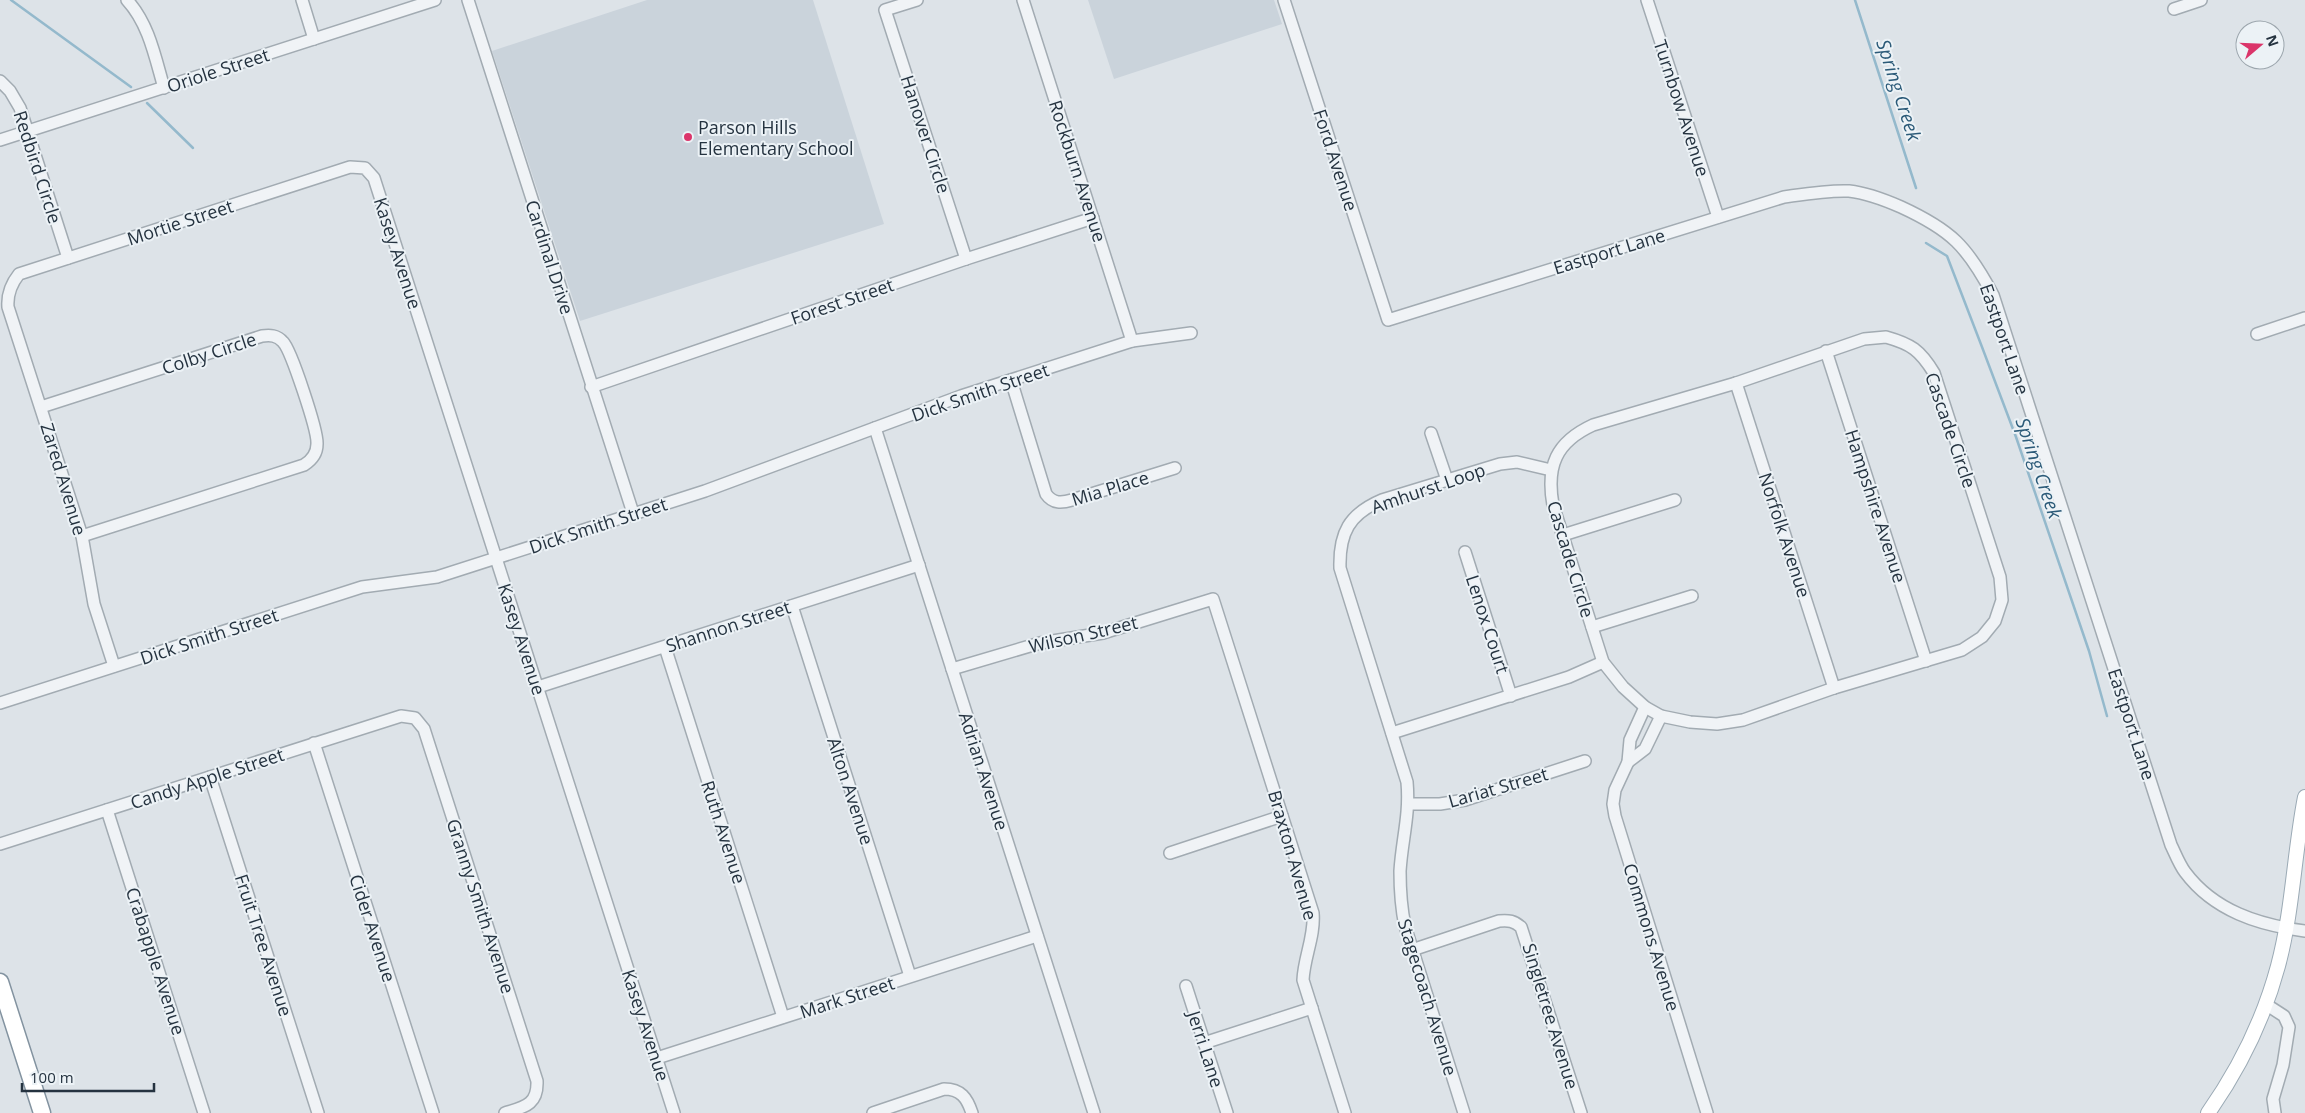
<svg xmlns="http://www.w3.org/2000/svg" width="2305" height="1113" viewBox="0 0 2305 1113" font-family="'Open Sans',sans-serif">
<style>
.built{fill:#cad3db}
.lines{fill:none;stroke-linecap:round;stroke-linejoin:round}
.stream{stroke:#94b9cc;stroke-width:2.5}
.minor-casing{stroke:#a2abb2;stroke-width:14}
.major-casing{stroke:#9baab5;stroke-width:16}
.highway-casing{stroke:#8393a0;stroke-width:19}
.minor{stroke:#f0f3f6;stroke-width:11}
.major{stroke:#fff;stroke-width:14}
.highway{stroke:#fff;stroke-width:16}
.poi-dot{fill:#db346a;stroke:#ecf2f6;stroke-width:2}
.labels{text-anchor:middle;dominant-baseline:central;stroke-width:4;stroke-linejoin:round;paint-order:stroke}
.street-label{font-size:18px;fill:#253340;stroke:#ecf2f6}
.poi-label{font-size:18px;fill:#253340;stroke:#ecf2f6;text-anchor:start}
.water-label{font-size:19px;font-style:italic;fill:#2b5a78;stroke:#ecf2f6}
</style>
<rect width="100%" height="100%" fill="#dde3e8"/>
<g class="built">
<path d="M647,0H813L884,224L580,321L492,51Z"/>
<path d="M1088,0H1274L1282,24L1114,79Z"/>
</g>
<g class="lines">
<g class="stream">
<path d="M11,0L131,87"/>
<path d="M1855,0L1916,188"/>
<path d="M147,103L193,148"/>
<path d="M1926,243L1947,256L1982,347L2016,437L2089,651L2107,716"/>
</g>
<defs>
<g id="minor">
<path d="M127,0C149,24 155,57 164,88"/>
<path d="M302,0L314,39"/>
<path d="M468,0L633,513"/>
<path d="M917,0L885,10L966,259"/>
<path d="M1023,0L1132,341"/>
<path d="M1284,0L1388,320L1784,197C1805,194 1828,190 1849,191C1867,193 1885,200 1901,207C1951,230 1967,246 1993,295L2171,845C2175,853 2179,864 2185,872C2214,911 2259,925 2305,931"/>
<path d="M1647,0L1718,217"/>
<path d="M2174,9L2201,0"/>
<path d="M0,81L10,91L20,108L68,258"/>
<path d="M0,140L435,0"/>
<path d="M2257,334L2305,318"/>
<path d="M1886,337C1911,344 1920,350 1934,373L2000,577L2002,600L1995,621L1982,637L1962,650L1834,688L1743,720L1717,724L1690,722L1661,716L1645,707L1623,687L1603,662L1553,505C1546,466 1556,442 1593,425L1736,383L1864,339Z"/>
<path d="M1826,351L1926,661"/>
<path d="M1011,380L1046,494C1053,504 1062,503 1072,500L1175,468"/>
<path d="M1736,383L1834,688"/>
<path d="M591,387L966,259L1093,218"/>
<path d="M41,407L262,336C270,335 277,335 283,342C291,350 318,431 317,444C317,454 312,460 304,465L82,536"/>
<path d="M875,428L1094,1113"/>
<path d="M1431,433L1447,480"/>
<path d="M1563,535L1675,500"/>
<path d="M1465,552L1511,696"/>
<path d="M792,606L910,976"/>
<path d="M1592,627L1692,596"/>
<path d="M665,647L783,1017"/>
<path d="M114,666L94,604L82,536L8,307C7,294 11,284 19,274L350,167L365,168L374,178L674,1113"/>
<path d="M952,669L1040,643L1103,633L1213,599L1313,913C1315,936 1304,957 1303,980L1345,1113"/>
<path d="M538,687L919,565"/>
<path d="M0,703L362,587L437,577L705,491L961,396L1132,341L1191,333"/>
<path d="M1645,707L1630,740L1628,762L1615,790L1613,804L1615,816L1707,1113"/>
<path d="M1392,733L1569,677L1603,662"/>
<path d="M314,743L433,1113"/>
<path d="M1628,762L1645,749L1661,716"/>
<path d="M210,777L318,1113"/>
<path d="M1409,804H1440L1465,800L1585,761"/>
<path d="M107,810L204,1113"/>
<path d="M0,844L401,716L415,718L424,729L537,1081C538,1105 524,1107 505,1113"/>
<path d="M1170,853L1282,816"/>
<path d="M1412,950L1499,921C1509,920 1514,921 1521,927L1581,1113"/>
<path d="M1186,986L1227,1113"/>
<path d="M2267,1005L2284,1016L2289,1027L2283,1065L2273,1099L2275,1113"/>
<path d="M1204,1043L1312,1008"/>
<path d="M657,1058L1037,936"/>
<path d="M873,1113L944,1089C961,1089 967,1098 972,1113"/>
<path d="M1464,1113L1405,926C1401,907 1400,890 1400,871C1402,839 1410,815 1407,782L1340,568C1339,533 1349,514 1382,500L1500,464L1517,462L1551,470"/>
</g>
<path id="major" d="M2208,1113C2239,1069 2264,1018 2278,966C2293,910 2294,853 2305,797"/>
<path id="highway" d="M0,982L42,1113"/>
</defs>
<use href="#minor" class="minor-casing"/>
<use href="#major" class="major-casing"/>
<use href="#highway" class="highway-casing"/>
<use href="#minor" class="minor"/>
<use href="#major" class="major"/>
<use href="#highway" class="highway"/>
</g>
<circle class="poi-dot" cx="688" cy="137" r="5"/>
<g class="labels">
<g class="street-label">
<text transform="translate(218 70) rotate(-18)">Oriole Street</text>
<text transform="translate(1682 108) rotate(72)">Turnbow Avenue</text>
<text transform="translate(926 134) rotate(72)">Hanover Circle</text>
<text transform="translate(1336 160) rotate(72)">Ford Avenue</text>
<text transform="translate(38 167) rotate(72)">Redbird Circle</text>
<text transform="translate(1078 171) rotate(72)">Rockburn Avenue</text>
<text transform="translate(180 222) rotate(-18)">Mortie Street</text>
<text transform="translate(1609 251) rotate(-17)">Eastport Lane</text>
<text transform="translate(398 253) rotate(72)">Kasey Avenue</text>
<text transform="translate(550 257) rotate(72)">Cardinal Drive</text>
<text transform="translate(842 301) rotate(-19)">Forest Street</text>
<text transform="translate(2005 339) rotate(71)">Eastport Lane</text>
<text transform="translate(209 353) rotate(-18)">Colby Circle</text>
<text transform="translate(980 392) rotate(-19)">Dick Smith Street</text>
<text transform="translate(1951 430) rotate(71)">Cascade Circle</text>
<text transform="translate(64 479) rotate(73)">Zared Avenue</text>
<text transform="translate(1110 488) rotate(-17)">Mia Place</text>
<text transform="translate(1428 488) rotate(-19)">Amhurst Loop</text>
<text transform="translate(1876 506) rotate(72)">Hampshire Avenue</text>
<text transform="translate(598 525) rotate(-18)">Dick Smith Street</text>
<text transform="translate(1785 535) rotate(72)">Norfolk Avenue</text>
<text transform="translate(1571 559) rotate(73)">Cascade Circle</text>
<text transform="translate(1488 624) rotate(72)">Lenox Court</text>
<text transform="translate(728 626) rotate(-18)">Shannon Street</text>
<text transform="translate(1083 634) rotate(-13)">Wilson Street</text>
<text transform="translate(209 636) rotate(-18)">Dick Smith Street</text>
<text transform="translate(522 639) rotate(72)">Kasey Avenue</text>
<text transform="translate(2132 724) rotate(72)">Eastport Lane</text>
<text transform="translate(984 771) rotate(72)">Adrian Avenue</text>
<text transform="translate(207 778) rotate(-18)">Candy Apple Street</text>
<text transform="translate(1498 787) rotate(-16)">Lariat Street</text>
<text transform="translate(851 791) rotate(72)">Alton Avenue</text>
<text transform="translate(724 832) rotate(72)">Ruth Avenue</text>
<text transform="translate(1293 855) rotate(74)">Braxton Avenue</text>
<text transform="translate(481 906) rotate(72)">Granny Smith Avenue</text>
<text transform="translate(373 928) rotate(72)">Cider Avenue</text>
<text transform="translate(1652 937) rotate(73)">Commons Avenue</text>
<text transform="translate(264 945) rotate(72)">Fruit Tree Avenue</text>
<text transform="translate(156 961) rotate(72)">Crabapple Avenue</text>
<text transform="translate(847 997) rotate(-18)">Mark Street</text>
<text transform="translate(1428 997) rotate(73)">Stagecoach Avenue</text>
<text transform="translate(1551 1016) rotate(73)">Singletree Avenue</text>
<text transform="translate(646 1025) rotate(72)">Kasey Avenue</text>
<text transform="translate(1206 1049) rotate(72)">Jerri Lane</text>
</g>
<g class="poi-label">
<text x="698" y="127">Parson Hills<tspan x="698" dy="21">Elementary School</tspan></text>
</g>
<g class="water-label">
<text transform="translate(1899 90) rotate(72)">Spring Creek</text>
<text transform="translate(2039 468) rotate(71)">Spring Creek</text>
</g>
</g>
<g transform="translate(2260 45) rotate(71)"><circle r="24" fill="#ecf2f6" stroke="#9ca6ad"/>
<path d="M0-4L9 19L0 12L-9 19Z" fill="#db346a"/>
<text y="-8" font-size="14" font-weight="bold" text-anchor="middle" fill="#253340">N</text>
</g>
<path d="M22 1083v8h132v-8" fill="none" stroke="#253340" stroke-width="2.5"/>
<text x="30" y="1083" font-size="15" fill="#253340" stroke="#ecf2f6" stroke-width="4" paint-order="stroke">100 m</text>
</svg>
